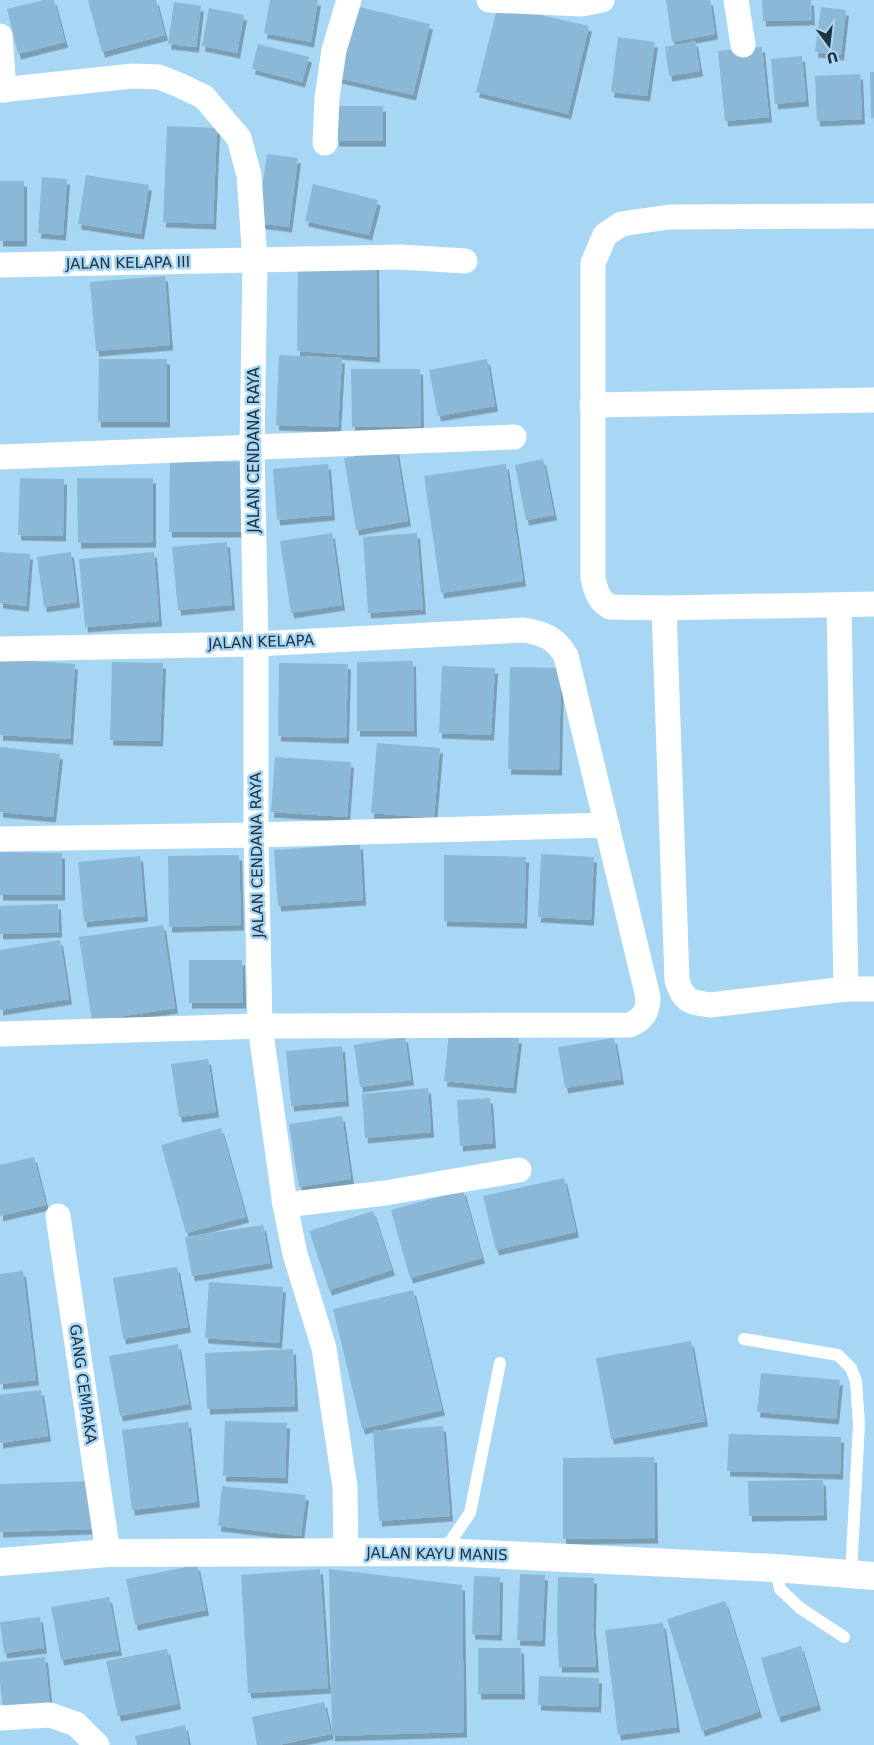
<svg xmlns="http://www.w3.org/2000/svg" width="874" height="1745" viewBox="0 0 874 1745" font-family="'DejaVu Sans',sans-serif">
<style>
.building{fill:#8bb8d7;filter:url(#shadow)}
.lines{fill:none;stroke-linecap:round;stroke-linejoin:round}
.service{stroke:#fff;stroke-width:12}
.minor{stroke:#fff;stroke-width:25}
.tertiary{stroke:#fff;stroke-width:28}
.labels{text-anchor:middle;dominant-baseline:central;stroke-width:5;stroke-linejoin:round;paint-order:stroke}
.street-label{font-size:15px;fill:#20333f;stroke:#a8d6f5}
</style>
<defs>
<filter id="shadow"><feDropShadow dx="3" dy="5.5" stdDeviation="0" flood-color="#0004"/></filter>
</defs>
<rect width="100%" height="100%" fill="#a8d6f5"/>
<g class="building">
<path d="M44,0H54L65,42L18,54L7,9Z"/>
<path d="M88,0H156L165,35L102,52Z"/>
<path d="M270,0H318L311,42L264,33Z"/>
<path d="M666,0H710L715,34L672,42Z"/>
<path d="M762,0H811L812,20L763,21Z"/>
<path d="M174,2L201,6L196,47L168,44Z"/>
<path d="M351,5L430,24L413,95L334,77Z"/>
<path d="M498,5L589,26L568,114L476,92Z"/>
<path d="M821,7L846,10L841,55L815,52Z"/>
<path d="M209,8L244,15L237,53L202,46Z"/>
<path d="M618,37L655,42L647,96L611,92Z"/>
<path d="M695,41L700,71L669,76L665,47Z"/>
<path d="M258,44L309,57L302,82L252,69Z"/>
<path d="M762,47L769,117L725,121L718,51Z"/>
<path d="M802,56L806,101L775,104L771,59Z"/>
<path d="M870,72H874V118H871Z"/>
<path d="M860,74L862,119L817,121L815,76Z"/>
<path d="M337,106H383V141H336Z"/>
<path d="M167,126L217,128L213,224L163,222Z"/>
<path d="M267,154L298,158L289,227L257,223Z"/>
<path d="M86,175L149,185L141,234L78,224Z"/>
<path d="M42,177L67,179L63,235L38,233Z"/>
<rect x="0" y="181" width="24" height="60"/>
<path d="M313,184L378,200L369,235L305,221Z"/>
<path d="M376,263L377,357L297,351L298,264Z"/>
<path d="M165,276L170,345L96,351L90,282Z"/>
<path d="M279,355L342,358L338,427L276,425Z"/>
<path d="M99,359H167V422H98Z"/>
<path d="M487,359L495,406L438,416L429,370Z"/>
<path d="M351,369H420L421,426L352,427Z"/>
<path d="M396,449L408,521L356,530L344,458Z"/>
<path d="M543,459L554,515L526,520L515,465Z"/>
<path d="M170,461L243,462L242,532H169Z"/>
<path d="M328,464L332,515L277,520L273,469Z"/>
<path d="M506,464L523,581L441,593L424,476Z"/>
<path d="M20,478L64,479L63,536L18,535Z"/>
<path d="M77,478H153V542L78,543Z"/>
<path d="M332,533L342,605L291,613L280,541Z"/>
<path d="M417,533L423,609L368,613L363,537Z"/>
<path d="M227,542L232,605L178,610L172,547Z"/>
<path d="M0,552L30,554L26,606L0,603Z"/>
<path d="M71,552L77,602L44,607L37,557Z"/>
<path d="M154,552L159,621L85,627L79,559Z"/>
<path d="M0,659L75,664L70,739L0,735Z"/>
<path d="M413,661L414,731H357V662Z"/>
<path d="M112,662L163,663L160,741L110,740Z"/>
<path d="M279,663L348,664L346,738L278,736Z"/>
<path d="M442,666L495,668L491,735L439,733Z"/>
<path d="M510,667L561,668L559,770L508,769Z"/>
<path d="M377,743L440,748L434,818L371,813Z"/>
<path d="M0,747L60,754L53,817L0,812Z"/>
<path d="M275,757L351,762L347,817L271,812Z"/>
<path d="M360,844L363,900L278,906L274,850Z"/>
<path d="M0,852L62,853V895H0Z"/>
<path d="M541,854L594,857L591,920L538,917Z"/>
<path d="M239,855L241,925L169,927L168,856Z"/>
<path d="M444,855L526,857L524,923L444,921Z"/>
<path d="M140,856L145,916L84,922L78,862Z"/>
<path d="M58,904L59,932L0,934V906Z"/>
<path d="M163,925L175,1008L92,1021L79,937Z"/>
<path d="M60,940L69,999L0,1010V950Z"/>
<path d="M189,960H242L243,1003H189Z"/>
<path d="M449,1032L519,1038L513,1088L444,1081Z"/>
<path d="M405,1037L411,1080L360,1087L354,1045Z"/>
<path d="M614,1038L621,1079L565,1088L558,1047Z"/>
<path d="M342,1046L346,1101L291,1106L286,1051Z"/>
<path d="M208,1059L216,1112L179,1117L171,1064Z"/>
<path d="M428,1088L431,1132L365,1138L362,1094Z"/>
<path d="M490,1098L493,1143L460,1146L457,1100Z"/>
<path d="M342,1116L351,1179L299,1187L289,1124Z"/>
<path d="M221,1128L246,1217L186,1233L161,1145Z"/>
<path d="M34,1157L46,1205L0,1216V1165Z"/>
<path d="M564,1178L576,1232L496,1250L483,1196Z"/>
<path d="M463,1190L482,1258L410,1278L391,1210Z"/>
<path d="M373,1211L392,1270L329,1290L309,1231Z"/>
<path d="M263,1225L270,1263L192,1276L185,1237Z"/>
<path d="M177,1267L188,1327L123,1339L113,1278Z"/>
<path d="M23,1271L36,1380L0,1384V1274Z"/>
<path d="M209,1282L283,1287L279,1343L205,1338Z"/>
<path d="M413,1290L442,1410L362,1429L333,1309Z"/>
<path d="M691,1341L705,1421L611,1439L596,1358Z"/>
<path d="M178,1344L189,1404L120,1416L109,1356Z"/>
<path d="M293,1349L295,1406L207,1409L205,1353Z"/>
<path d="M761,1373L840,1380L836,1419L757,1412Z"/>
<path d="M41,1390L48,1436L0,1443V1395Z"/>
<path d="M225,1421L287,1423L285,1478L223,1476Z"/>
<path d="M188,1422L197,1502L132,1510L122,1430Z"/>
<path d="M443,1426L450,1516L379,1521L373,1431Z"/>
<path d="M729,1434L841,1437L840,1474L727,1471Z"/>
<path d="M654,1457L655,1538L563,1539V1458Z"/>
<path d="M823,1480L824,1515L749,1516L748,1481Z"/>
<path d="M91,1481L93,1529L0,1532V1484Z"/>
<path d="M222,1486L306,1495L301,1536L218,1526Z"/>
<path d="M197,1565L206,1610L135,1625L126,1579Z"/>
<path d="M320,1569L328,1688L248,1693L241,1575Z"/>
<path d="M329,1569L462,1585L464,1732L332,1736Z"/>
<path d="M520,1574L545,1575L542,1641L517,1640Z"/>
<path d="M474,1576L500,1577L499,1635L472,1634Z"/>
<path d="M558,1577L594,1578L593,1626L596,1667H559L557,1625Z"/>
<path d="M109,1597L119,1650L61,1660L51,1607Z"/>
<path d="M725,1601L759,1712L702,1731L667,1619Z"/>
<path d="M40,1617L44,1648L4,1653L0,1622Z"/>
<path d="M663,1623L677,1727L618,1735L605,1630Z"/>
<path d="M801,1646L818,1705L778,1717L761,1658Z"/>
<path d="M478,1648H521L522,1694H478Z"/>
<path d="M167,1649L178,1704L118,1716L106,1661Z"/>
<path d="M45,1657L50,1706L3,1712L0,1681V1662Z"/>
<path d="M539,1676L599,1678L598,1707L538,1705Z"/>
<path d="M324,1702L331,1734L278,1745H257L252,1717Z"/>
<path d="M185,1725L189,1745H137L135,1736Z"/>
</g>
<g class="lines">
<g class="service">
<path d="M744,1339L838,1355L851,1368L856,1381L859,1424L851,1574"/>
<path d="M443,1552L470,1513L500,1363"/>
<path d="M775,1568L780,1589L800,1608L844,1637"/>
</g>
<g class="minor">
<path d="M489,0L582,4L602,0"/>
<path d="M736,0L743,45"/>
<path d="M0,36L4,90"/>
<path d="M0,90L133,76L159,77L179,85L204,97L239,138L249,175L255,261L252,448L256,644V835L260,1026L285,1205L295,1254L324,1348L345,1487L346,1552"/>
<path d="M325,143L327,98L334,50L349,0"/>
<path d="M874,216L669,217L621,224L605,235L593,263V578C596,591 598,600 610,607L664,608L874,604"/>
<path d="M0,265L401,257L465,261"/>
<path d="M592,405L874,400"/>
<path d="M0,457L514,437"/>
<path d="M839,606L846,989"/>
<path d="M664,608L677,980C683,1001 689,1002 710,1005L846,989H874"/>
<path d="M0,649L256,644L523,630C543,633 556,638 566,656L648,997C648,1012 643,1019 630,1025L260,1026L0,1034"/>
<path d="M0,839L256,835L607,825"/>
<path d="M285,1205L385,1193L519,1170"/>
<path d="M58,1216L108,1553"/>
<path d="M0,1718L50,1715L76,1724L97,1745"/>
</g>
<path class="tertiary" d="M0,1562L108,1553L443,1552L775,1568L874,1576"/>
</g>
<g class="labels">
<g class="street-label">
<text transform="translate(128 263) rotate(-1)">JALAN KELAPA III</text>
<text transform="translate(254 450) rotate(-90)">JALAN CENDANA RAYA</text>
<text transform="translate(261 642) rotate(-2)">JALAN KELAPA</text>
<text transform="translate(257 855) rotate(-91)">JALAN CENDANA RAYA</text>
<text transform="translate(83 1384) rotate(82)">GANG CEMPAKA</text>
<text transform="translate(437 1554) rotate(1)">JALAN KAYU MANIS</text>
</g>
</g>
<g transform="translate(829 45) rotate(165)" stroke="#a8d6f5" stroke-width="4" paint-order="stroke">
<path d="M0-4L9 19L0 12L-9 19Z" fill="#20333f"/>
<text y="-8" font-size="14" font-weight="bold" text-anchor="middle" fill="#20333f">U</text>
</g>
</svg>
